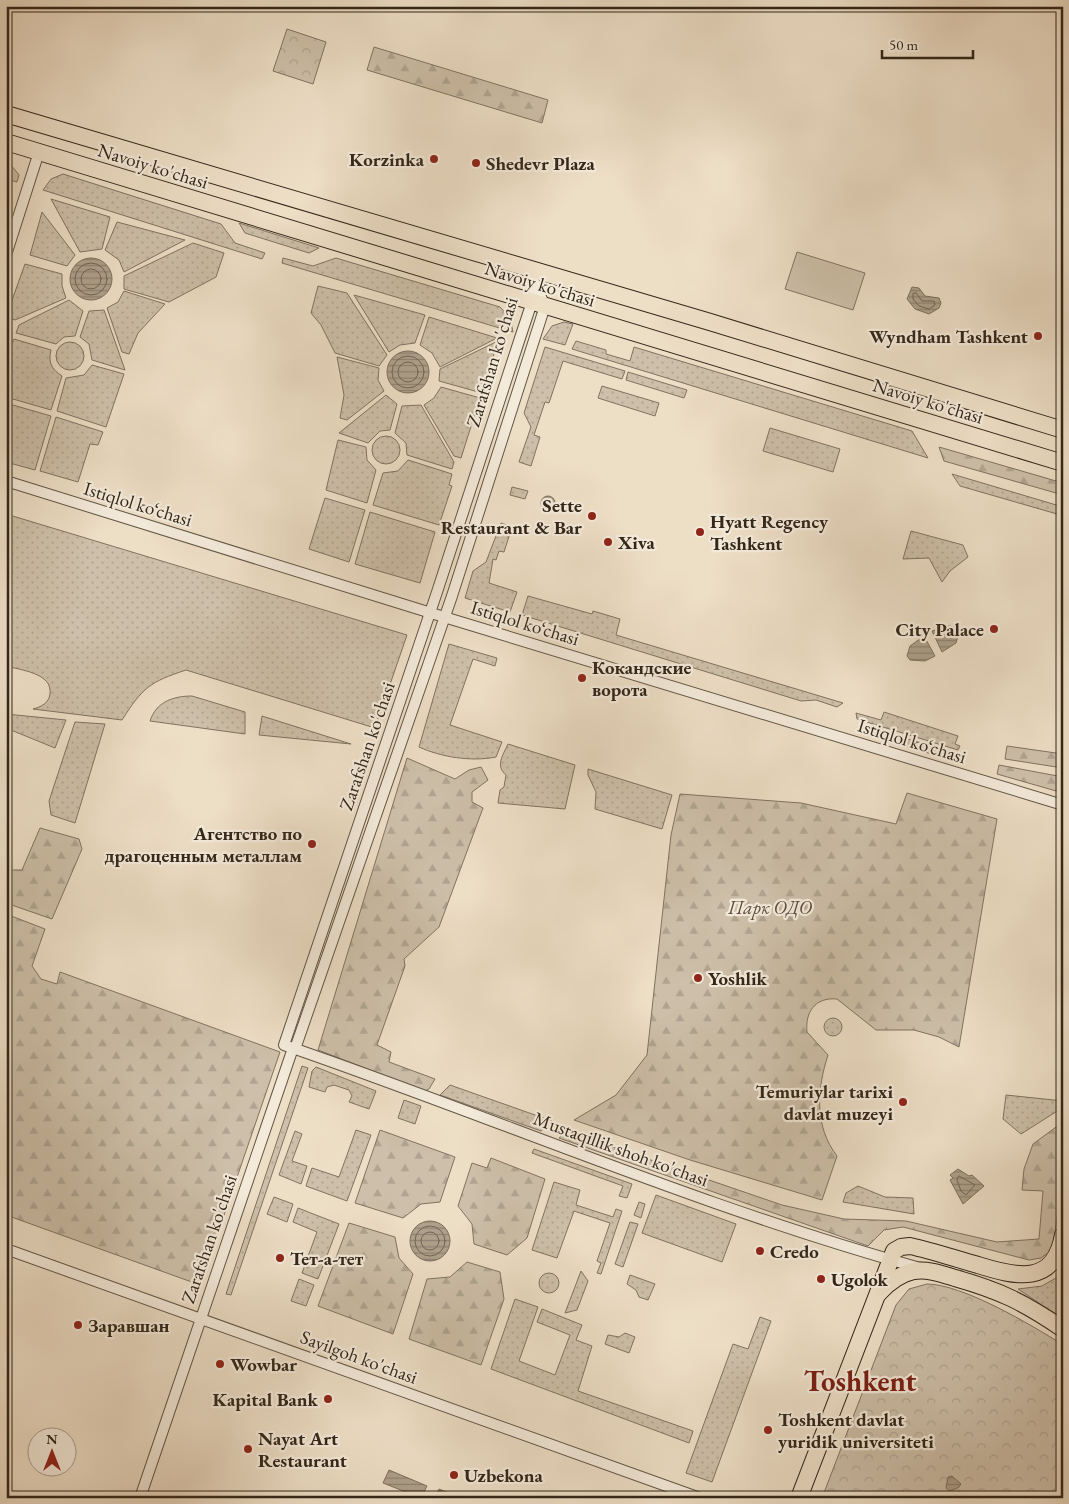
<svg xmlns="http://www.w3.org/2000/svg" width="1069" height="1504" viewBox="0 0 1069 1504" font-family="'EB Garamond',serif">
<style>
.grass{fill:url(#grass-dots);stroke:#807361}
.forest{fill:url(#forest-firs);stroke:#807361}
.park{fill:url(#park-crowns);stroke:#807361}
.garden{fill:#cdbfa9;stroke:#807361}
.water{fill:url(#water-rules);stroke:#7d705d}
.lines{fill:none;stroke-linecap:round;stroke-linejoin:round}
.shore{stroke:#706452;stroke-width:1}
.street-casing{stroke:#625544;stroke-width:12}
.primary-casing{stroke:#332719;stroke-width:18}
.street{stroke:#f3eada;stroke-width:10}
.primary{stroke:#eddec6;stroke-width:16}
.poi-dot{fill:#8f2418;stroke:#f3eada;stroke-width:2}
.labels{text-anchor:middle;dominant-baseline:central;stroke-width:4.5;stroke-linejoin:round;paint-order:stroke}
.poi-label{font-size:19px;font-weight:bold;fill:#332719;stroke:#f3eada;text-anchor:start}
.street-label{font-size:19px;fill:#332719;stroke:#f3eada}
.park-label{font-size:19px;font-style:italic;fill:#5a4d3d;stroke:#f3eada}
.town-label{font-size:29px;font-weight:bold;fill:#7a1f14;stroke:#f3eada}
</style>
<defs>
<pattern id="grass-dots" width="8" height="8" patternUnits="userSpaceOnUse" patternTransform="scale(1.25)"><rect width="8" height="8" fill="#cdbfa9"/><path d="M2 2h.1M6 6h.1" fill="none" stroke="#b0a491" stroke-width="1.8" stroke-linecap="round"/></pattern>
<pattern id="forest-firs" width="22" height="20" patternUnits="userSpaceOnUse" patternTransform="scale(1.25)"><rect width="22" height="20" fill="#cdbfa9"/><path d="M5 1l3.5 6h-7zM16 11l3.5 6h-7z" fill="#b0a491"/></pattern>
<pattern id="park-crowns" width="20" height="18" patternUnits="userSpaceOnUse" patternTransform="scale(1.25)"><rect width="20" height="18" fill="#cdbfa9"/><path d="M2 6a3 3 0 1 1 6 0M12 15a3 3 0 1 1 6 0" fill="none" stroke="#b0a491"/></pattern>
<pattern id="water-rules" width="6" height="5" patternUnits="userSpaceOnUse" patternTransform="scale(1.25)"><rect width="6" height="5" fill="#aea08b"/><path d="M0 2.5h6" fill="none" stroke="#8e8271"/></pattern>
</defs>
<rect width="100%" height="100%" fill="#eddec6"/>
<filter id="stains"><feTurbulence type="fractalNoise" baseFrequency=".004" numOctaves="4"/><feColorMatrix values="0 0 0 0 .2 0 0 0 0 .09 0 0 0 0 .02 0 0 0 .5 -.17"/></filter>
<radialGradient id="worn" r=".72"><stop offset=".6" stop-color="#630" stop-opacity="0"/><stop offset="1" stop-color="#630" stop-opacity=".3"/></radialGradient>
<g class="grass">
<path d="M63,174L221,224L235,243L265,253L262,259L43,190L51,179Z"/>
<path d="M51,199L110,217L102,249L80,252Z"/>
<path d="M42,212L75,255L67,266L30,255Z"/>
<path d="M117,222L185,240L124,272L119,260L105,250Z"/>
<path d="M239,223L319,248L309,253L245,233Z"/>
<path d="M193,243L224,253L216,277L169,302L124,289V276Z"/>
<path d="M283,258L313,266L336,258L500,307L510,318L513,332L282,263Z"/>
<path d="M25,264L62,274V286L66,298L15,320L6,317Z"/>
<path d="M318,286L347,293L387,355L379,366L335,353L321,325L311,313Z"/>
<path d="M124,291L165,304L138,333L129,354L122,352L107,308L118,302Z"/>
<path d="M354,295L425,315L415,343L400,345L389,352Z"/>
<path d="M69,300L83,311L75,336L64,337L56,344L16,333L19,325Z"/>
<path d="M104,310L125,370L92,360L89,344L80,337L89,311Z"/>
<path d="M429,317L497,338L440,367L432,353L420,345Z"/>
<path d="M564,322L573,324L565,345L543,339L552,326Z"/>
<path d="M14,339L51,350C48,362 51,369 62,376L51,410L6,397V347L10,348Z"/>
<path d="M498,341L482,393L439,381L440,369Z"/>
<path d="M576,341L606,350V354L630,361L634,347L912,431L928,458L572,349Z"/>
<circle cx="70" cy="356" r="14"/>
<path d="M545,347L625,371L622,379L563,361L549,403L545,402L534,435L540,437L531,466L519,462L531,427L524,413Z"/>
<path d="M337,357L379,368L378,380L384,391L347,420L340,418L344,395Z"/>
<path d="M92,365L124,374L106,427L57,411L66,378L84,375Z"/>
<path d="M628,372L687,390L684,398L626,380Z"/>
<path d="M602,386L659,403L655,416L598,398Z"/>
<path d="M441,387L480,398L461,458L454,456L424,405L434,398Z"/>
<path d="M386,395L397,404L390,430L380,431L368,443L339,433Z"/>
<path d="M6,403L51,416L35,470L6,462Z"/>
<path d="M421,405L454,462L452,469L407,455L406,443L395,433L402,406Z"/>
<path d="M56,417L103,432L98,445L90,444L78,482L40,471Z"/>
<path d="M770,428L840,449L833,472L763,451Z"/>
<circle cx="386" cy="450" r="14"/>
<path d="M338,440L366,447L367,460L376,470L367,503L326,490Z"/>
<path d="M408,460L452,474L449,485L452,486L439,525L373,505L383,473L398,471Z"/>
<path d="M952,474L1063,507V522L1057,514L960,486Z"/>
<path d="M512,487L528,491L525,499L510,495Z"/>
<path d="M325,498L365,510L349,562L309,549Z"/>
<path d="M370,512L435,532L420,583L355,564Z"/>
<path d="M6,514L407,635L375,728L186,670C150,682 143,687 122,720L33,709C41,707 49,703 50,694C53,673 20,670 6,666Z"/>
<path d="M501,523L512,527L504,552L499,551L496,560L493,559L489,583L517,592L510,612L465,598L473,571L486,562Z"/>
<path d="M911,531L963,545L968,557L950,571L942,582L929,558L903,559Z"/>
<path d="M528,596L592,614L593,611L620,619L616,635L843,703L837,707L816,700L801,701L522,615Z"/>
<path d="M449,644L497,658L495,666L473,659L450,725L502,742L496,757C471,762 441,757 419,747Z"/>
<path d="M192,696L245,712V734L150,721C156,702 173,696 192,696Z"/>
<path d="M884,712L958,736L955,744L960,746L958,750L857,719L856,713L881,720Z"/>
<path d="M6,714L66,720L55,748L6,728Z"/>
<path d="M262,716L351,744L259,735Z"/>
<path d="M75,722L105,724L75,823L51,815L49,801Z"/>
<path d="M884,732L958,754L955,761L891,742Z"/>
<path d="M508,744L575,765L565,809L498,803L500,790L504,787L506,775C495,766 503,755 508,744Z"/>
<path d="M588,769L672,795L662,829L595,809L596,792L588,775Z"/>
<circle cx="833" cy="1027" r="9"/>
<path d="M302,1066L308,1068L231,1295L226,1294Z"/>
<path d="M316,1067L376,1091L369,1109L349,1102L352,1096L349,1090L334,1085L327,1087L325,1092L309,1087L312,1071Z"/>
<path d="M450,1085L552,1121L541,1131L440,1095Z"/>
<path d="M1006,1095L1063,1101L1062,1108L1021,1134L1003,1119Z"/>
<path d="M404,1100L421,1106L415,1124L398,1118Z"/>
<path d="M356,1130L371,1135L347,1201L306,1186L312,1168L339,1177Z"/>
<path d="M295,1131L302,1134L292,1161L307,1166L301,1184L279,1175Z"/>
<path d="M534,1149L632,1184L627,1198L619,1196L623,1186L532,1153Z"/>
<path d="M554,1182L580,1190L576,1205L613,1217L616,1209L622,1211L601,1274L597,1273L601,1263L597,1261L610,1223L574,1211L557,1258L532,1250Z"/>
<path d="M858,1186L885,1197L913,1198L914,1214L843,1202L846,1193Z"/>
<path d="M656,1195L736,1224L722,1262L642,1233Z"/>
<path d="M274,1197L293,1204L287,1222L267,1214Z"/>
<path d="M639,1202L645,1204L641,1218L634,1215Z"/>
<path d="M298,1208L339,1224L318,1279L302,1273L317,1232L293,1222Z"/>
<path d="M630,1222L638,1224L623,1267L615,1264Z"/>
<path d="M581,1271L588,1281L577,1310L565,1313Z"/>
<circle cx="549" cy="1283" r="10"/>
<path d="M1063,1274V1319L1018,1289L1042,1286Z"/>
<path d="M630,1275L655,1284L648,1300L639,1297L636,1290L627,1284Z"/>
<path d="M299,1279L314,1285L306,1306L291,1301Z"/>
<path d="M515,1299L538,1307L519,1361L555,1375L570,1335L537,1322L542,1309L582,1325L576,1340L592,1346L578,1391L693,1431L689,1443L491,1369Z"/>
<path d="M760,1317L771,1321L712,1482L686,1473L733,1344L748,1349Z"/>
<path d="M625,1333L635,1337L629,1353L605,1344L608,1335L619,1337Z"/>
</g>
<g class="forest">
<path d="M374,47L548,100L542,123L367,70Z"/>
<path d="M6,159L19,175L17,182L6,179Z"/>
<path d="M939,447L1063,483V495L944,461Z"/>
<path d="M1007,746L1063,754V768L1005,759Z"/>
<path d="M407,758L455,779L469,770L481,767L488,780L472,792V802L483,808L439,927L404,959L405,966L377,1045L391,1052L389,1062L435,1079L429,1089L425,1091L318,1050Z"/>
<path d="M999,765L1063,777V793L997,774Z"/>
<path d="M907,793L997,819L959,1047L939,1037L914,1030H876L837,999C815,997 805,1012 807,1032L828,1055C817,1089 814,1126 837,1156L822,1200L690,1160L574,1120L616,1095L647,1055L671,835L680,794L801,803L896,824Z"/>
<path d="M40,828L79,839L82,849L52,919L6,903V870H22Z"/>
<path d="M6,914L45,929L32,966L41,979L57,984L60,972L280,1052L200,1285L6,1215Z"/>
<path d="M1063,1122V1180L1052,1250L1041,1258L1029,1260L903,1227L884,1230L868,1246L559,1138L566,1131L782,1205L844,1219L906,1221L997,1242L1039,1239L1043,1191L1022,1190L1024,1169L1033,1144Z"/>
<path d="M380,1130L455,1157L440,1202L421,1204L403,1218L355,1203Z"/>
<path d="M491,1158L545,1179L527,1238L507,1255L474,1244L472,1224L458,1206L472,1163L487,1168Z"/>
<path d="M349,1223L395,1237L399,1258L413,1274L393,1334L318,1306Z"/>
<path d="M467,1262L500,1272L504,1299L481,1365L409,1339L427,1279L450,1277Z"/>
</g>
<g class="park">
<path d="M287,29L326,42L313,84L273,71Z"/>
<path d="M927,1284C962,1284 1032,1325 1063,1345V1498H822L896,1305L909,1289Z"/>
</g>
<path class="garden" d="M797,252L865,273L853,310L785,289Z"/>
<g class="water">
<circle cx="91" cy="279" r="21"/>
<path d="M912,287L919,288L925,296L939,298L941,303L939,308L929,314L915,309L907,299Z"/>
<circle cx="408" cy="372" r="21"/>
<circle cx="548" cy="503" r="7"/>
<path d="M948,626L957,627L959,633L956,643L942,652L932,631Z"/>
<path d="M924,636L935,656L925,661L910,660L907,656L910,646Z"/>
<path d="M958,1169L969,1176L972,1175L984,1186L963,1204L950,1180L953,1178L950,1175Z"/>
<circle cx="430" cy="1241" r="20"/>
<path d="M389,1470L427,1486L421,1498L383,1483Z"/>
<path d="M952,1476L961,1484L959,1487L950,1491L946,1488L948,1477Z"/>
<path d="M439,1489L461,1498H435Z"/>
</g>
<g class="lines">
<g class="shore">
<circle cx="91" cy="279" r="16"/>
<circle cx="91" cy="279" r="10"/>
<path d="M916,293L922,301H934L935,305L929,309L919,306L913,299V294Z"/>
<circle cx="408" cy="372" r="16"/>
<circle cx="408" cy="372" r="10"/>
<path d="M959,1176L975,1185L966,1195L961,1191L957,1180Z"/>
<circle cx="430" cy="1241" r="15"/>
<circle cx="430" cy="1241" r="9"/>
</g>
<defs>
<g id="street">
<path d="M6,255L39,152"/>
<path d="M529,269L532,302L520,338L437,592L284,1045C496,1118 703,1208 920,1268"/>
<path d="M6,481L444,617L1063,805"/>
<path d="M295,1049L452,596L545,306L532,277"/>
<path d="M6,1249L700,1498"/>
<path d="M140,1498L293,1048"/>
</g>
<g id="primary">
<path d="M6,114L710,322L1063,430"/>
<path d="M6,142L1063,463"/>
<path d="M878,1294C888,1283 899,1274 914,1271C928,1269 942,1274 955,1278C1001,1291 1023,1302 1063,1329"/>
<path d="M799,1498L894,1251L901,1247L910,1246C933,1251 956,1259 978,1265C1016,1277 1054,1286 1063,1235"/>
</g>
</defs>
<use href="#street" class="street-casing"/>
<use href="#primary" class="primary-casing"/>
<use href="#street" class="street"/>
<use href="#primary" class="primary"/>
</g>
<g class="poi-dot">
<circle cx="434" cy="159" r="5"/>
<circle cx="476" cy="163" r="5"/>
<circle cx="1038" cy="336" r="5"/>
<circle cx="592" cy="516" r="5"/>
<circle cx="700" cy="532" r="5"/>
<circle cx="608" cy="542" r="5"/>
<circle cx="994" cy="629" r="5"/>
<circle cx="582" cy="678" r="5"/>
<circle cx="312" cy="844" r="5"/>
<circle cx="698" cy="978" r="5"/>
<circle cx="903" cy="1102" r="5"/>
<circle cx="760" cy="1251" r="5"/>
<circle cx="280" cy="1258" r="5"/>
<circle cx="821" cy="1279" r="5"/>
<circle cx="78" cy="1325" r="5"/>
<circle cx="220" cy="1364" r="5"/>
<circle cx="328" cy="1399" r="5"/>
<circle cx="768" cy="1430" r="5"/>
<circle cx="248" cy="1449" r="5"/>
<circle cx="454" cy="1475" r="5"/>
</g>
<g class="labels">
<g class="poi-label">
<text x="424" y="159" text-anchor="end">Korzinka</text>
<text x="486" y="163">Shedevr Plaza</text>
<text x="1028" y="336" text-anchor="end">Wyndham Tashkent</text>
<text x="582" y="505" text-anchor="end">Sette<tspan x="582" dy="22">Restaurant &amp; Bar</tspan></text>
<text x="710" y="521">Hyatt Regency<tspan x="710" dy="22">Tashkent</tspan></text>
<text x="618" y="542">Xiva</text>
<text x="984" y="629" text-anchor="end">City Palace</text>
<text x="592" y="667">Кокандские<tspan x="592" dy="22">ворота</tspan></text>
<text x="302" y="833" text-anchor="end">Агентство по<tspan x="302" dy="22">драгоценным металлам</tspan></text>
<text x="708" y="978">Yoshlik</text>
<text x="893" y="1091" text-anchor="end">Temuriylar tarixi<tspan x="893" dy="22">davlat muzeyi</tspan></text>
<text x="770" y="1251">Credo</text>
<text x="290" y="1258">Тет-а-тет</text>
<text x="831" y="1279">Ugolok</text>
<text x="88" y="1325">Заравшан</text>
<text x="230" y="1364">Wowbar</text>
<text x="318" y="1399" text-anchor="end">Kapital Bank</text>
<text x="778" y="1419">Toshkent davlat<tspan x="778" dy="22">yuridik universiteti</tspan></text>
<text x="258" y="1438">Nayat Art<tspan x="258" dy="22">Restaurant</tspan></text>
<text x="464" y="1475">Uzbekona</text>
</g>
<g class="street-label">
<text transform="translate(153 166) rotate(17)">Navoiy ko'chasi</text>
<text transform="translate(540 284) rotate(17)">Navoiy ko'chasi</text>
<text transform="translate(492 362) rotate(-73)">Zarafshan ko'chasi</text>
<text transform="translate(928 401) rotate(17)">Navoiy ko'chasi</text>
<text transform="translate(138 504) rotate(17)">Istiqlol ko‘chasi</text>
<text transform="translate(525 623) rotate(17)">Istiqlol ko‘chasi</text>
<text transform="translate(912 741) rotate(17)">Istiqlol ko‘chasi</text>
<text transform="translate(367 746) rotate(-71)">Zarafshan ko'chasi</text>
<text transform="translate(621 1149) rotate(20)">Mustaqillik shoh ko'chasi</text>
<text transform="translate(209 1239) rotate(-71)">Zarafshan ko'chasi</text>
<text transform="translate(359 1357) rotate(20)">Sayilgoh ko'chasi</text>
</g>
<g class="park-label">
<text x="770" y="907">Парк ОДО</text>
</g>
<g class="town-label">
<text x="860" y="1381">Toshkent</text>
</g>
</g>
<rect width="1069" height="1504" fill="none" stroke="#eddec6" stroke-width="25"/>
<rect x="8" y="8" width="1054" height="1489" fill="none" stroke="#332719" stroke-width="2.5"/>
<rect x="12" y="12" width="1044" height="1479" fill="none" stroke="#332719"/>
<g transform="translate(52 1452)"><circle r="24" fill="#f3eada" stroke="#a69c8d"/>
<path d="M0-4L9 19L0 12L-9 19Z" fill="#8f2418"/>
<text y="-8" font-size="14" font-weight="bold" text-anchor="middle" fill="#332719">N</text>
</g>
<path d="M882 50v8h91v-8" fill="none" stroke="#332719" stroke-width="2.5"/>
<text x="889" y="50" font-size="15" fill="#332719" stroke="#f3eada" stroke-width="4" paint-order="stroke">50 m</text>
<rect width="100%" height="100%" filter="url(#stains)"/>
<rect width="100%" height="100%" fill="url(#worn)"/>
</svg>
